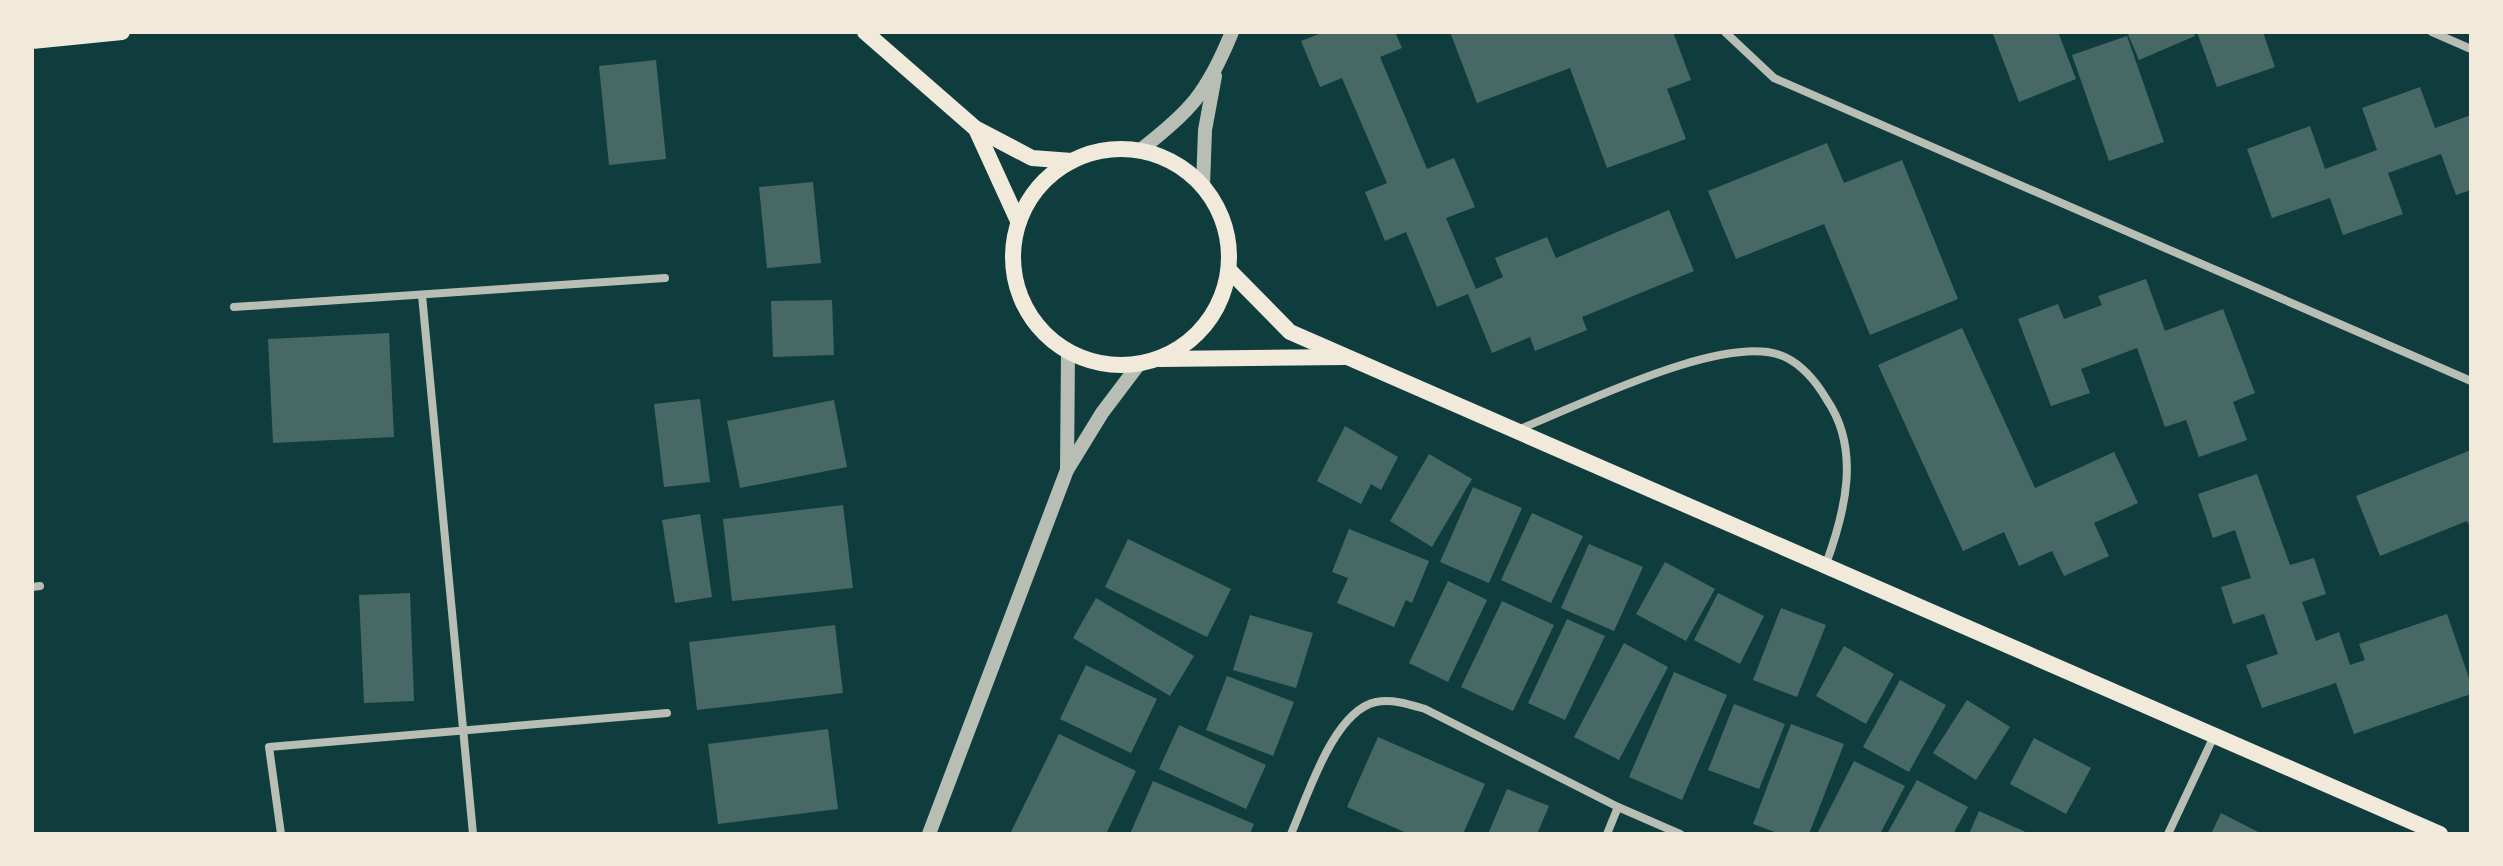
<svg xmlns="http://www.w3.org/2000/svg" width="2503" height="866" viewBox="0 0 2503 866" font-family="'Roboto Condensed',sans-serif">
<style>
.building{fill:#486865}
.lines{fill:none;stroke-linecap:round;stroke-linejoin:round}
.minor{stroke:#b8beb3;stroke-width:8}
.tertiary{stroke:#b8beb3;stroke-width:14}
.secondary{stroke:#f1e9da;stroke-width:16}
</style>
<rect width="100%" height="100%" fill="#0f3d3e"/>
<g class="building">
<path d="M1324,32H1395L1402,48L1380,57L1427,169L1454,158L1475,207L1446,218L1476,289L1503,277L1495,258L1547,237L1556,258L1669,210L1694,271L1582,317L1587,330L1535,351L1530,337L1492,353L1468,294L1437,307L1406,232L1385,241L1365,192L1387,183L1342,78L1320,87L1301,41Z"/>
<path d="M1450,32H1673L1691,80L1667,89L1686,139L1607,168L1570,68L1477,103Z"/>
<path d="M1998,32H2058L2076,79L2019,102L1993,34Z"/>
<path d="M2127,32H2193L2195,36L2139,60Z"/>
<path d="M2197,32H2263L2275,67L2217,87Z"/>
<path d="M2127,36L2164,142L2109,161L2072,55Z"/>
<path d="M656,60L666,159L609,165L599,66Z"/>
<path d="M2420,87L2435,128L2471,115V190L2456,195L2441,154L2388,173L2403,214L2343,235L2330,198L2272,218L2247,149L2310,126L2325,169L2377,150L2362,108Z"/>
<path d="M1827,143L1844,183L1902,160L1958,299L1870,335L1824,224L1736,259L1708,191Z"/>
<path d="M813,182L821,263L767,268L759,187Z"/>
<path d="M2146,279L2165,331L2223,309L2255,393L2233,402L2247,440L2199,457L2186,420L2165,427L2137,348L2081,369L2090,393L2051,406L2018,319L2058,304L2064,319L2102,305L2098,296Z"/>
<path d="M832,300L834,355L773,357L771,301Z"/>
<path d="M1962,328L2035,488L2114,452L2138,503L2094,523L2109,556L2064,576L2052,551L2019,566L2004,532L1963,551L1878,365Z"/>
<path d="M389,333L394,437L273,443L268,339Z"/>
<path d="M700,399L710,482L664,487L654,404Z"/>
<path d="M834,400L847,467L740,488L727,421Z"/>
<path d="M1345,426L1398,457L1381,490L1371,484L1361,504L1317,481Z"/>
<path d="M2471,450V530L2467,521L2380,556L2356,496Z"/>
<path d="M1429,454L1472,479L1432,547L1390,521Z"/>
<path d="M2257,474L2290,565L2314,558L2326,594L2302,602L2316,641L2339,632L2350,665L2365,660L2359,644L2447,614L2471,684V694L2354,734L2336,683L2262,708L2246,665L2278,654L2264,614L2233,624L2221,587L2251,578L2235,530L2213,538L2198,494Z"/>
<path d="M1473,487L1522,508L1489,583L1440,562Z"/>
<path d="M843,505L853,588L732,601L723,519Z"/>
<path d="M1532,513L1583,536L1551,603L1501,580Z"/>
<path d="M700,514L712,597L675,603L662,520Z"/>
<path d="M1349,529L1429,561L1412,603L1406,600L1394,627L1337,603L1348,578L1332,572Z"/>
<path d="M1128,539L1231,589L1207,637L1105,587Z"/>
<path d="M1589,544L1643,567L1614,631L1561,608Z"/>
<path d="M1665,562L1715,589L1686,641L1636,614Z"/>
<path d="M1448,581L1487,600L1448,682L1409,663Z"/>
<path d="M410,593L414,701L364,703L359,595Z"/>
<path d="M1718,593L1764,616L1740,664L1694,640Z"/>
<path d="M1096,598L1194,656L1170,696L1073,638Z"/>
<path d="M1502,601L1554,625L1513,711L1461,687Z"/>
<path d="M1781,608L1826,625L1797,697L1753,680Z"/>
<path d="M1250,615L1313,633L1296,688L1233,670Z"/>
<path d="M1567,619L1605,636L1565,720L1528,703Z"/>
<path d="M835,625L843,693L697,710L689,642Z"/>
<path d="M1624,643L1668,667L1619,760L1574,737Z"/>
<path d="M1844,646L1894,674L1866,724L1816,696Z"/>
<path d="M1086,665L1157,699L1131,753L1060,719Z"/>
<path d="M1674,672L1727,695L1682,800L1629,777Z"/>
<path d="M1227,676L1294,702L1273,756L1206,730Z"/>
<path d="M1900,680L1946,705L1909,772L1863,747Z"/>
<path d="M1967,700L2010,727L1976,780L1933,753Z"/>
<path d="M1734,704L1785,724L1759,789L1708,770Z"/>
<path d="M1791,724L1844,744L1809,834H1780L1753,824Z"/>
<path d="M1179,725L1266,765L1246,809L1159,769Z"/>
<path d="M828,729L838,809L718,824L708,744Z"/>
<path d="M1059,734L1136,771L1106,834H1010Z"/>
<path d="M1378,737L1485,784L1463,834H1409L1347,807Z"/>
<path d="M2034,738L2091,768L2066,814L2010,784Z"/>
<path d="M1854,761L1905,786L1880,834H1817Z"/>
<path d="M1917,780L1968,807L1953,834H1887Z"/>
<path d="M1153,781L1254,824L1250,834H1130Z"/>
<path d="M1507,789L1549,806L1537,834H1488Z"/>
<path d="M1979,811L2030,834H1969Z"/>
<path d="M2221,813L2262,834H2211Z"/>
</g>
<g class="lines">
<g class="minor">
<path d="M1725,32L1774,78L2471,381"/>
<path d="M2432,32L2471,49"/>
<path d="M422,295L473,834"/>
<path d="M234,307L665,278"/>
<path d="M1520,429C1578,406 1729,330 1785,357C1804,366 1817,383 1827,400C1861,450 1845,512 1826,564"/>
<path d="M32,587L40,586"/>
<path d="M281,834L269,747L667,713"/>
<path d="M1291,834C1307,798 1333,711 1376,702C1393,699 1408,704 1425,709L1618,807L1680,834"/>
<path d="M1607,834L1618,807"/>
<path d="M2168,834L2215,734"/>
</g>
<g class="tertiary">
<path d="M1139,151C1191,111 1207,93 1232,32"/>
<path d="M1203,186L1205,130L1215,76"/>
<path d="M1067,470L1068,352"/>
<path d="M929,834L1067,470L1102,413L1139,364"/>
</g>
<g class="secondary">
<path d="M865,32L975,128L1032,158L1072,161"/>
<path d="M32,41L122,32"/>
<path d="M976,129L1018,221"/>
<circle cx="1121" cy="257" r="108"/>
<path d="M1229,270L1290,332L2440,834"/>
<path d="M1160,359L1344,357"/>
</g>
</g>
<rect width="2503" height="866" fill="none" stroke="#f1e9da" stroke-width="68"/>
</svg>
